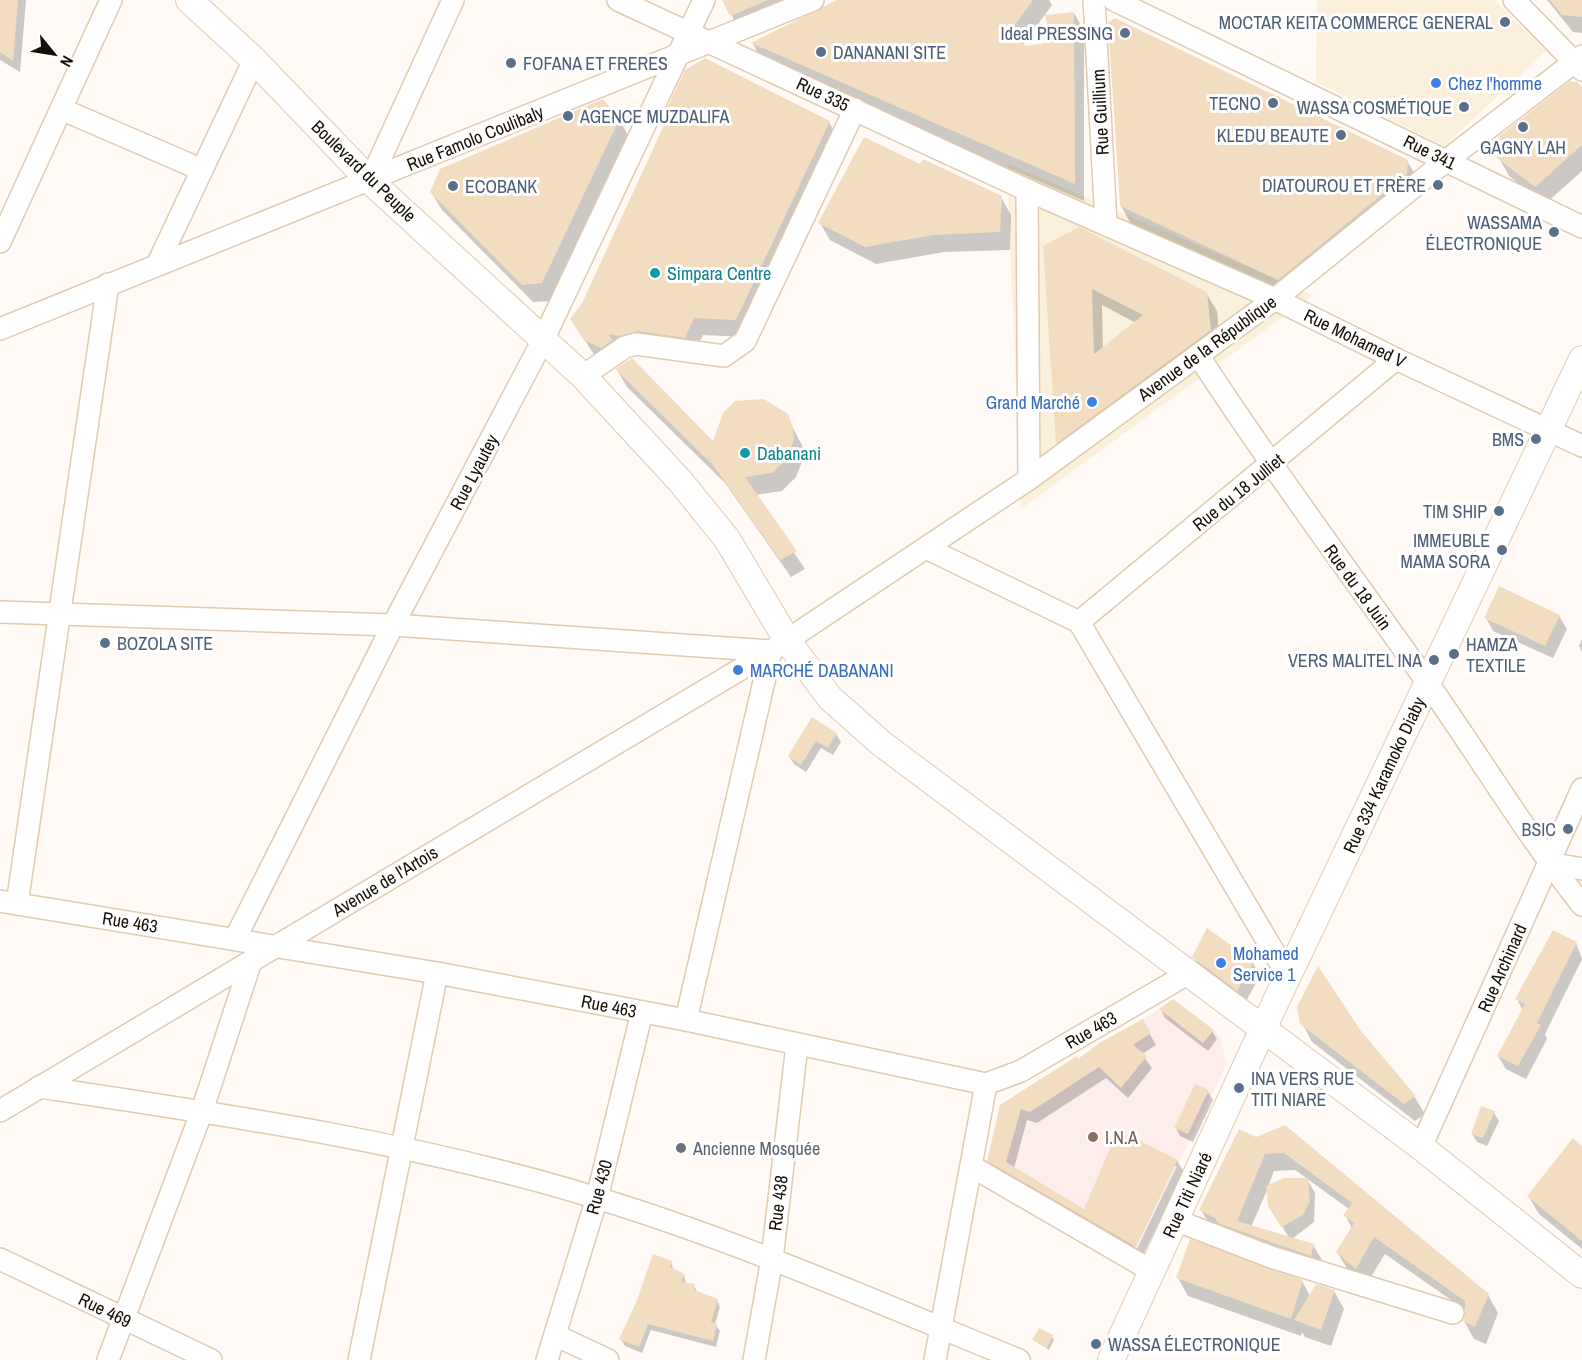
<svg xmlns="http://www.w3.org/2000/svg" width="1582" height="1360" viewBox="0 0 1582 1360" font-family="'Archivo Narrow',sans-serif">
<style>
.commercial{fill:#fbf0db}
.education{fill:#fdedeb}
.shadow{fill:#0003;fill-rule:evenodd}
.building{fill:#f3ddc1;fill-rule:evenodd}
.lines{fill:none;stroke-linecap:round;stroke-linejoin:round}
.minor-casing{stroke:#e1cbb0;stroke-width:24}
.major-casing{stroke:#e1cbb0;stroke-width:28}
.minor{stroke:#fff;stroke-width:21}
.major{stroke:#fff;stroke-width:26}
.service-dot{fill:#5c6f8a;stroke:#fff;stroke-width:2}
.shop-dot{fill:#3f7fe0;stroke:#fff;stroke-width:2}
.culture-dot{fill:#0f9aa8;stroke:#fff;stroke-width:2}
.education-dot{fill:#8d6e63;stroke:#fff;stroke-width:2}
.worship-dot{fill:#6b7280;stroke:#fff;stroke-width:2}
.labels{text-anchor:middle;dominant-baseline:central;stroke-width:6;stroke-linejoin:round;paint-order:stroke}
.service-label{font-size:18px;fill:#4e5e75;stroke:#fff;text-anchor:end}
.shop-label{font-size:18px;fill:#366cbe;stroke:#fff;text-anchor:start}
.street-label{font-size:18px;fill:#160f06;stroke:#fff}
.culture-label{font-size:18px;fill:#0d838f;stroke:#fff;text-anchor:start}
.education-label{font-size:18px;fill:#785e54;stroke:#fff;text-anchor:start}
.worship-label{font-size:18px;fill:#5b616d;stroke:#fff;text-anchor:start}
</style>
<rect width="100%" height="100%" fill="#fffaf5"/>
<g class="commercial">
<path d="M1317,0H1494L1546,51L1444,146L1316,82Z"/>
<path d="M1007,163L1313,295L1021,509Z"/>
</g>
<path class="education" d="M1171,1002L1214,1030L1221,1038L1226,1065L1136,1251L987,1169L1002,1104Z"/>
<g class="shadow">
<path d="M0,0H26L20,72L0,60Z"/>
<path d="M724,0H822L741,33Z"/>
<path d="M840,0H1049L1052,5L1023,45L1025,47L1053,43L1074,13L1084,31V201L762,61L753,44Z"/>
<path d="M1547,0H1582V33L1573,32Z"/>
<path d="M1582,89V171L1545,204L1509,176L1499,158Z"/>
<path d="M619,119L629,137L552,301L533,302L442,210L431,192Z"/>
<path d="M663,121L829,122L839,140L746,337L703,335L694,355L648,349L596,358L583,337V304L665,125Z"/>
<path d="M1407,161L1418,179L1289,297L1131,224L1121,206Z"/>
<path d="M921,166L1001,197L1011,215L1010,250L944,252L876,264L830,240L820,223Z"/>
<path d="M1044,247L1206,293L1217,311L1220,348L1067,460L1057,443ZM1102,305L1136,323L1103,349Z"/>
<path d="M617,370L714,444L786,415L803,447V459L796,477L782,491L755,495L805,569L791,577L725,483L627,387Z"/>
<path d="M1559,616L1567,629L1553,658L1493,631L1486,618Z"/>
<path d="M1582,639V652L1579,646Z"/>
<path d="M813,719L836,734L841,742L833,755L821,748L806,772L794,764L789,756Z"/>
<path d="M1576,943L1582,959L1545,1034L1547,1039L1526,1079L1506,1069L1498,1056L1523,1011L1517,999Z"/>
<path d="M1194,957L1253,963L1260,976L1245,1003L1201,970Z"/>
<path d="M1161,1010L1212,1031L1217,1039L1208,1051L1165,1018Z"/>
<path d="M1142,1021L1156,1045L1142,1054L1152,1068L1128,1098L1106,1078L1037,1123L1027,1120L1014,1168L1085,1211L1177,1161L1184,1172L1142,1257L1135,1253L1177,1166H1174L1132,1251L995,1172L989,1160L1001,1106Z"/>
<path d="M1302,1023L1360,1032L1414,1096L1425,1114L1415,1121L1312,1042Z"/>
<path d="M1208,1092L1213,1100L1193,1142L1180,1136L1176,1127Z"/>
<path d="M1482,1108L1494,1113L1499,1121L1487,1146L1477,1142L1472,1134Z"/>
<path d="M1284,1127L1488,1295L1498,1313L1486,1344L1474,1339L1464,1321L1467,1311L1385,1254L1366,1285L1348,1270L1337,1252L1352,1228L1345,1215L1349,1209L1295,1170L1274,1171L1268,1187L1307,1179L1315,1193L1314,1222L1292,1239L1313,1245L1324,1263L1321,1271L1313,1257H1310L1318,1272L1211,1227L1201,1210L1256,1138ZM1268,1188L1270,1205L1289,1238L1251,1227Z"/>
<path d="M1582,1148V1249L1539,1214L1529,1197Z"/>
<path d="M671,1262L674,1271L684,1275L686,1284L694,1286L698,1293L717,1300L720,1307L715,1324L720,1331L716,1347L651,1330L642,1353L625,1346L621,1339Z"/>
<path d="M1178,1278L1302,1281L1310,1296L1334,1291L1344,1309L1331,1346L1305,1337L1302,1332L1301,1336L1188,1296Z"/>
<path d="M1052,1336L1054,1340L1049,1350L1034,1340Z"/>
</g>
<g class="building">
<path d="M0,0H18L13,61L0,52Z"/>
<path d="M722,0H768L730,16Z"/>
<path d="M837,0H1033L1009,33L1026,46L1051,42L1045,15L1074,12L1075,184L751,43Z"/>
<path d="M1550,0H1582V17L1562,15Z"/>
<path d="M1115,18L1408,160L1407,174L1278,280L1120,206L1108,22Z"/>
<path d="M705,58L830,121L736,320L694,318L685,338L638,331L619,336L608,334L613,340L601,348L584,340L570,319L582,303L665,123L661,121L685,70Z"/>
<path d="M1570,81L1577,82L1582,87V145L1535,187L1497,158L1495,146L1498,137Z"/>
<path d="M603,99L620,118L542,283L522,285L430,192L440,169Z"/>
<path d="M864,137L920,164L923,159L1002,196L1000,232L934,235L865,247L818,223Z"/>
<path d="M1079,227L1207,292L1211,330L1056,444L1043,246ZM1092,289L1143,315L1094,354Z"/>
<path d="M632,358L713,441L723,413L735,401L764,399L788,414L793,427L794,440L787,459L772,473L745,477L797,551L780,560L713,465L615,369Z"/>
<path d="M1499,586L1560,615L1545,646L1484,618Z"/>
<path d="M812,717L837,733L828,748L816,741L801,765L788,756Z"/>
<path d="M1207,928L1254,962L1237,991L1192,957Z"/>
<path d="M1553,930L1577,942L1537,1023L1541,1025L1518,1066L1497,1056L1525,1004L1515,999Z"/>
<path d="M1318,966L1361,1031L1416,1096L1404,1104L1300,1024L1297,1007Z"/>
<path d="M1173,999L1214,1030L1203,1043L1159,1009Z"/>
<path d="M1143,1019L1151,1033L1133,1045L1147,1056L1121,1088L1099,1067L1030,1112L1021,1109L1006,1162L1084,1209L1118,1130L1178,1160L1136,1247L987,1161L1000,1105L1077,1056L1078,1059L1101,1042Z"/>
<path d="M1195,1084L1209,1090L1188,1134L1174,1128Z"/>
<path d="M1481,1106L1495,1111L1483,1138L1471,1134Z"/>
<path d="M1285,1125L1489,1294L1475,1327L1463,1321L1465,1316V1301L1374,1237L1356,1269L1336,1252L1354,1223L1343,1215L1352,1203L1284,1153L1265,1154L1237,1221L1314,1244L1311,1256L1218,1223L1215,1218L1199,1210L1239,1129L1256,1137Z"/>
<path d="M1573,1138L1582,1146V1241L1527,1196Z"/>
<path d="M1284,1178H1308L1310,1201L1303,1215L1281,1227L1268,1206L1266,1186Z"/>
<path d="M1190,1239L1303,1280L1291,1319L1176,1278Z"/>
<path d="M653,1254L672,1261L670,1267L685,1274L681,1282L695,1284L694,1290L718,1299L711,1322L717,1323L713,1341L648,1324L639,1347L619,1339L636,1303Z"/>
<path d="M1316,1284L1335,1290L1321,1330L1294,1320Z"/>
<path d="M1039,1328L1053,1335L1047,1348L1032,1340Z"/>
</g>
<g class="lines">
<defs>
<g id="minor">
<path d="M618,0L1027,190L1275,299L1396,359L1582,446"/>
<path d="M1094,0L1106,224"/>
<path d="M1114,0L1582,227"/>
<path d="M1514,0L1582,70"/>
<path d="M61,109L200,169"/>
<path d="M370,181L453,0"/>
<path d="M1027,190L1029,479"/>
<path d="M0,242L111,0"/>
<path d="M158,263L254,60"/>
<path d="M0,329L813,0"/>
<path d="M1198,355C1271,467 1350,573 1427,682C1479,756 1526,834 1582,905"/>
<path d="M583,376L625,347L636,344L724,356L745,341L855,109"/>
<path d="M926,548L1079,622L1288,976"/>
<path d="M0,612L393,625L771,651"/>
<path d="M1079,622L1396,359"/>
<path d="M1549,863L1582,869"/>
<path d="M0,901L437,973L686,1020L986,1084L1021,1071L1189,973"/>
<path d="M17,904L108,284"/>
<path d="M235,939L393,625L544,338L704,0"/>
<path d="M686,1020L771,651"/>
<path d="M39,1087C227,1115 415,1142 597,1198C741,1242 879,1303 1019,1360"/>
<path d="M0,1111L771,651L1029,479L1275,299L1447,160L1582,56"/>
<path d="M1421,1147L1582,789"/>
<path d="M971,1166L1152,1271"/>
<path d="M1175,1220L1271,1257L1453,1313"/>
<path d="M0,1259L211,1360"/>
<path d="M555,1335L608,1360"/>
<path d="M108,1360L202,1111L251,961"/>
<path d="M359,1360L437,973"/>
<path d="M547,1360L597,1198L642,1012"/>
<path d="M754,1360L772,1259L797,1045"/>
<path d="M935,1360L986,1084"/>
</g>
<g id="major">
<path d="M189,0L254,60L370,181L583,376L680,481L727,539L787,640L830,698L882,744L1421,1147L1582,1275"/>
<path d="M1111,1360L1267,1020L1582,359"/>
</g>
</defs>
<use href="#minor" class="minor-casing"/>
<use href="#major" class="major-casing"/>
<use href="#minor" class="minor"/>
<use href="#major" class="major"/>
</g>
<g class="service-dot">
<circle cx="1505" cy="22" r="6"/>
<circle cx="1125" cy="33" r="6"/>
<circle cx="821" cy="52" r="6"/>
<circle cx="511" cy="63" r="6"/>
<circle cx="1273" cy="103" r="6"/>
<circle cx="1464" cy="107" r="6"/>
<circle cx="568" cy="116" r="6"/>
<circle cx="1523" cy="127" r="6"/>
<circle cx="1341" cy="135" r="6"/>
<circle cx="1438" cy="185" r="6"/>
<circle cx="453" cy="186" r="6"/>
<circle cx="1554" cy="232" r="6"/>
<circle cx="1536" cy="439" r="6"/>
<circle cx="1499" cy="511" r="6"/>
<circle cx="1502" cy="550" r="6"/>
<circle cx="105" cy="643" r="6"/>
<circle cx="1454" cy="654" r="6"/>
<circle cx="1434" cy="660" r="6"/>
<circle cx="1568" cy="829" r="6"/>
<circle cx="1239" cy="1088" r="6"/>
<circle cx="1096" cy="1344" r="6"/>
</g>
<g class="shop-dot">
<circle cx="1436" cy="83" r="6"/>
<circle cx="1092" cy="402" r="6"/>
<circle cx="738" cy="670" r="6"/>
<circle cx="1221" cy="963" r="6"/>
</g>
<g class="culture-dot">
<circle cx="655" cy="273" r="6"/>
<circle cx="745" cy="453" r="6"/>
</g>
<circle class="education-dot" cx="1093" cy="1137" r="6"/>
<circle class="worship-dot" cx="681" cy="1148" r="6"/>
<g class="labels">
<g class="service-label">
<text x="1493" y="22">MOCTAR KEITA COMMERCE GENERAL</text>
<text x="1113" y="33">Ideal PRESSING</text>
<text x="833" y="52" text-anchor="start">DANANANI SITE</text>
<text x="523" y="63" text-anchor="start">FOFANA ET FRERES</text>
<text x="1261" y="103">TECNO</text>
<text x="1452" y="107">WASSA COSMÉTIQUE</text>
<text x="580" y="116" text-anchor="start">AGENCE MUZDALIFA</text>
<text x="1329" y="135">KLEDU BEAUTE</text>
<text x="1523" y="147" text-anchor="middle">GAGNY LAH</text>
<text x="1426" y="185">DIATOUROU ET FRÈRE</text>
<text x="465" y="186" text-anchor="start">ECOBANK</text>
<text x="1542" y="222">WASSAMA<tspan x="1542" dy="21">ÉLECTRONIQUE</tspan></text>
<text x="1524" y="439">BMS</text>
<text x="1487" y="511">TIM SHIP</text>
<text x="1490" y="540">IMMEUBLE<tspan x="1490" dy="21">MAMA SORA</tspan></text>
<text x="117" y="643" text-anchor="start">BOZOLA SITE</text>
<text x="1466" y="644" text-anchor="start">HAMZA<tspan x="1466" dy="21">TEXTILE</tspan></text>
<text x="1422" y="660">VERS MALITEL INA</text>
<text x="1556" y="829">BSIC</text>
<text x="1251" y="1078" text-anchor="start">INA VERS RUE<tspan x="1251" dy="21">TITI NIARE</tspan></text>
<text x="1108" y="1344" text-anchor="start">WASSA ÉLECTRONIQUE</text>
</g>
<g class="shop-label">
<text x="1448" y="83">Chez l'homme</text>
<text x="1080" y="402" text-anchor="end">Grand Marché</text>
<text x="750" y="670">MARCHÉ DABANANI</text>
<text x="1233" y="953">Mohamed<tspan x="1233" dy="21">Service 1</tspan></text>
</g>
<g class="street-label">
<text transform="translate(823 94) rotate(25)">Rue 335</text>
<text transform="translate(1100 112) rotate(-93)">Rue Guillium</text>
<text transform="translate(475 138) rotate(-22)">Rue Famolo Coulibaly</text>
<text transform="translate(1430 152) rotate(26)">Rue 341</text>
<text transform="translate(364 171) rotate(44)">Boulevard du Peuple</text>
<text transform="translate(1355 338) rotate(26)">Rue Mohamed V</text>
<text transform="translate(1207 348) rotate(-36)">Avenue de la République</text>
<text transform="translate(474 472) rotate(-62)">Rue Lyautey</text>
<text transform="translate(1238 492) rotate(-39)">Rue du 18 Julliet</text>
<text transform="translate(1358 587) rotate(54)">Rue du 18 Juin</text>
<text transform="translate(1384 775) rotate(-65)">Rue 334 Karamoko Diaby</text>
<text transform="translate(385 881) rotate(-31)">Avenue de l'Artois</text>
<text transform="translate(130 922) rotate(9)">Rue 463</text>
<text transform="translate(1502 968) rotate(-66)">Rue Archinard</text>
<text transform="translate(609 1006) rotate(11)">Rue 463</text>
<text transform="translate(1091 1030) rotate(-30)">Rue 463</text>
<text transform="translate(599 1187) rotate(-75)">Rue 430</text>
<text transform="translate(1187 1195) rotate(-65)">Rue Titi Niaré</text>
<text transform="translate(778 1203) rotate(-83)">Rue 438</text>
<text transform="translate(105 1310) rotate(26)">Rue 469</text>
</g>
<g class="culture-label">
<text x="667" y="273">Simpara Centre</text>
<text x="757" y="453">Dabanani</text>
</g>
<g class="education-label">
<text x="1105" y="1137">I.N.A</text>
</g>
<g class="worship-label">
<text x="693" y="1148">Ancienne Mosquée</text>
</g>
</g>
<g transform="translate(54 54) rotate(120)" stroke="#ffffff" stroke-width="4.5" paint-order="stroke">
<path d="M0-4.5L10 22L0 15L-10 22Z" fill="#160f06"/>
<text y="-9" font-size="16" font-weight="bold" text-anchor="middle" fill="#160f06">N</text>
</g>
</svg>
